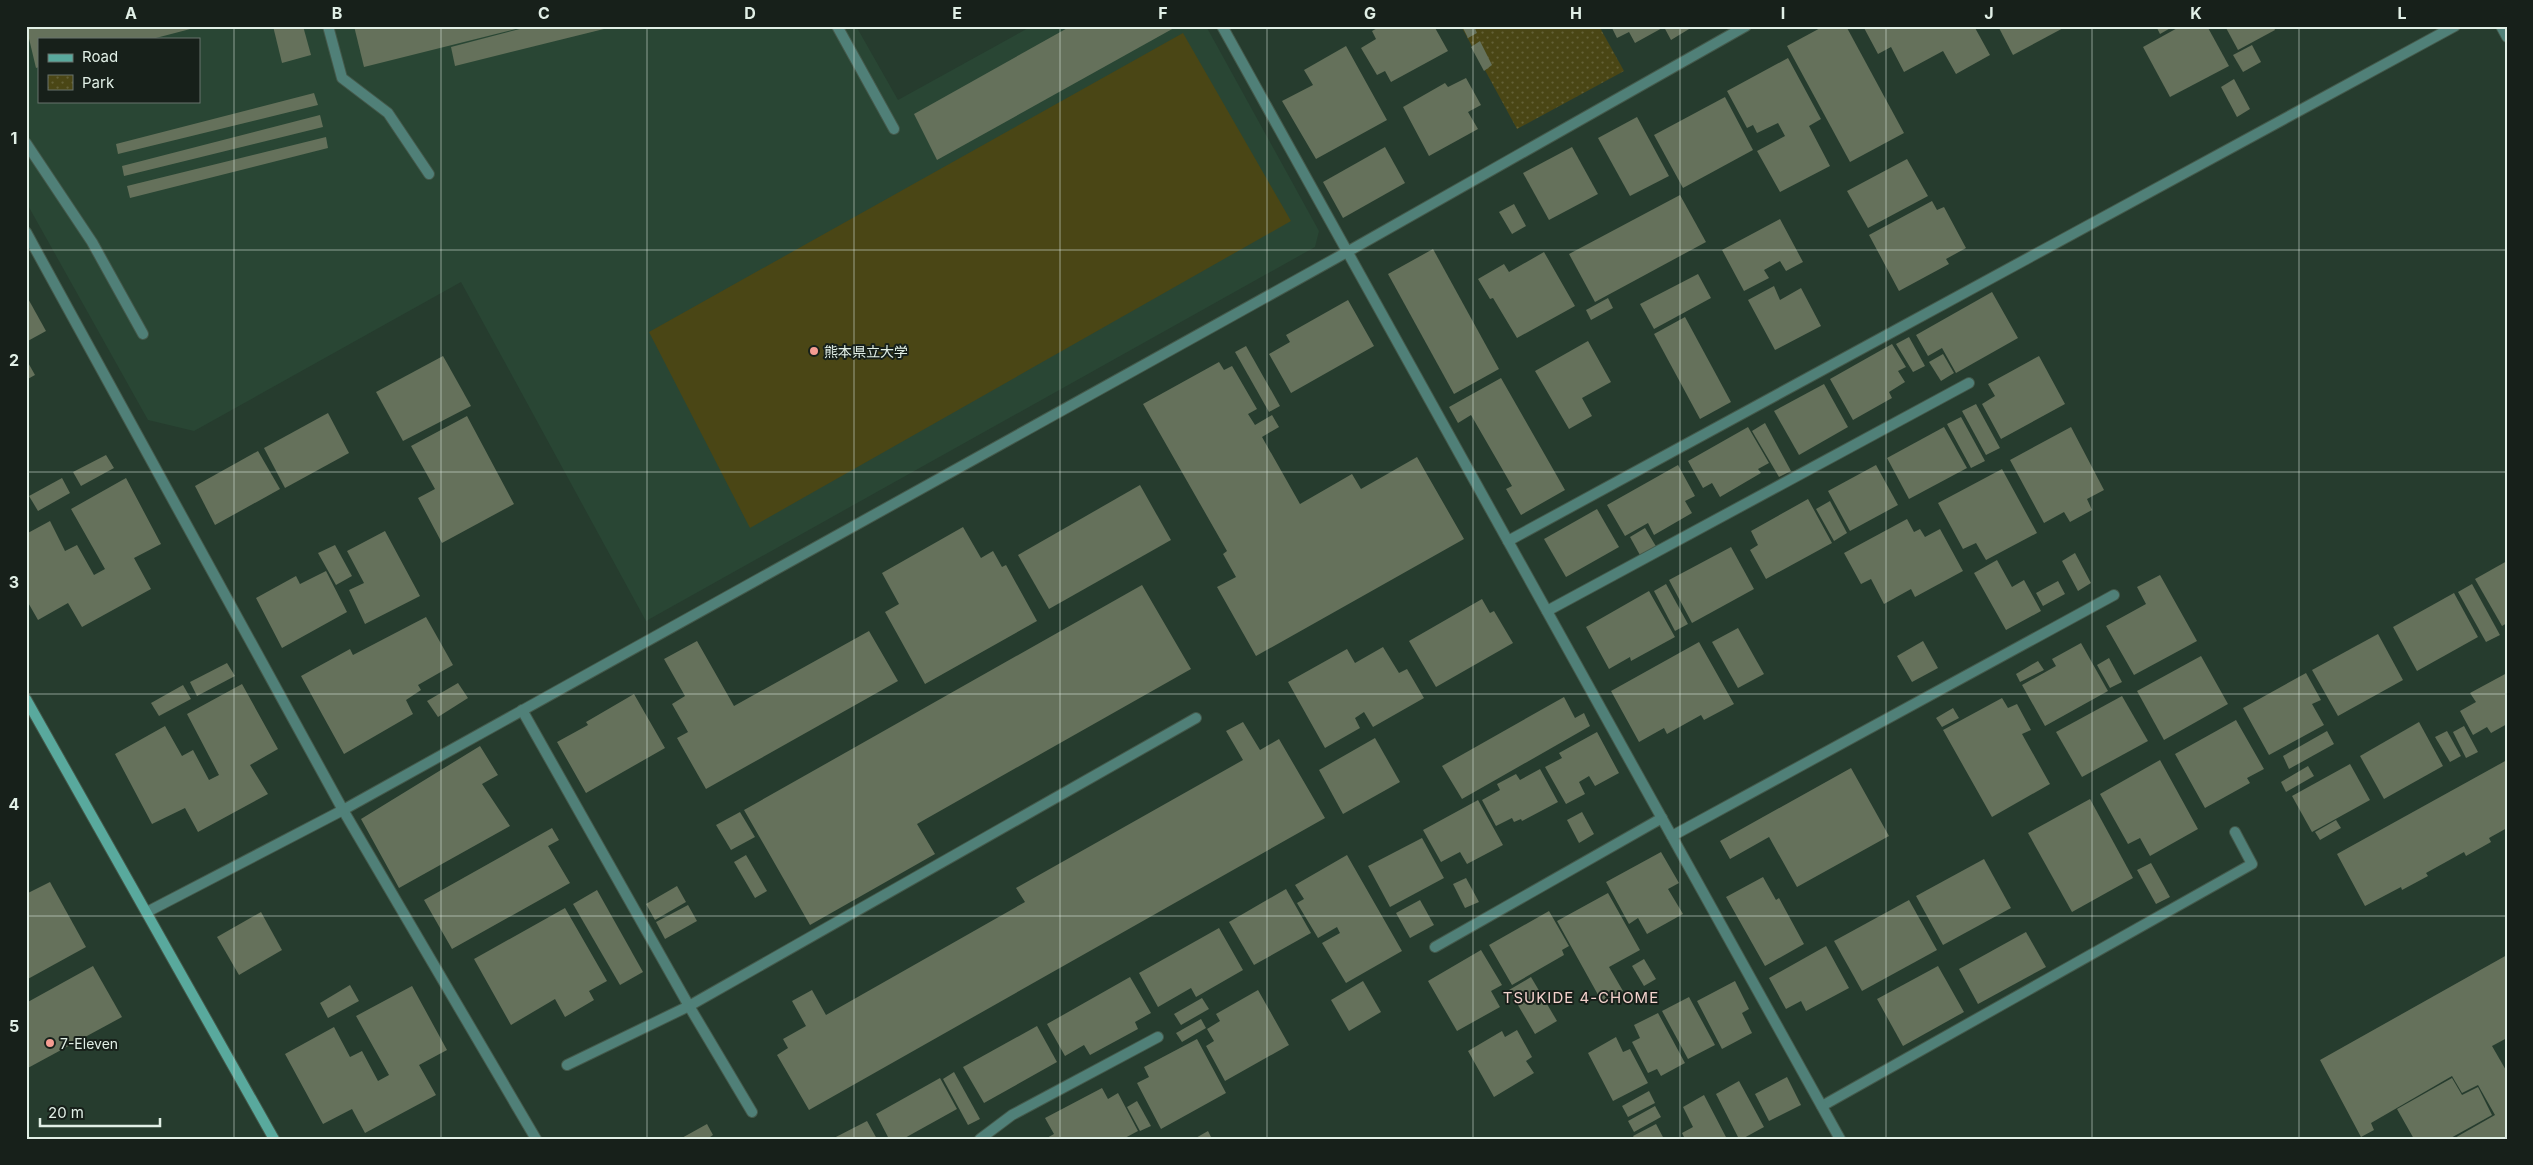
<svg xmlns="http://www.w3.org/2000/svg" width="2533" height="1165" viewBox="0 0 2533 1165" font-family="Inter,'Noto Sans JP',sans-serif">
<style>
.built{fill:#294634;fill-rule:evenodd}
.park{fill:url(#park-dots)}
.pitch{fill:#4a4615}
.building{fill:#65715b}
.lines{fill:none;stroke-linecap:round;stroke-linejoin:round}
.lane-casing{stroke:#44594b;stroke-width:12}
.street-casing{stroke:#44594b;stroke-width:12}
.secondary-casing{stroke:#44594b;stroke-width:12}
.lane{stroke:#508078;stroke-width:10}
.street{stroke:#508078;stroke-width:10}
.secondary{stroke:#59a99d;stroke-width:10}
.grid{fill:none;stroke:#e1efe6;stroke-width:1;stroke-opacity:0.55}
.poi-dot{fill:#f59c92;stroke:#17201a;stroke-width:2}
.labels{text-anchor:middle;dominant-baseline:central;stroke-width:4;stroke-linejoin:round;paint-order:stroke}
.poi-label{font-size:14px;fill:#e1efe6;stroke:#17201a;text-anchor:start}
.neighbourhood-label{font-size:15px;letter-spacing:1px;fill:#f4d1cc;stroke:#17201a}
.neatline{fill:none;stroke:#e1efe6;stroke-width:2}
.grid-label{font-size:16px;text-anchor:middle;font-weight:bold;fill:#e1efe6}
</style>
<defs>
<pattern id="park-dots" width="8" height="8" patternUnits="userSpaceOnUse" patternTransform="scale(1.25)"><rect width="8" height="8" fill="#4a4615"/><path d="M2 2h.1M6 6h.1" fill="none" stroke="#646137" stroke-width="1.8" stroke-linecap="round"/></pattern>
</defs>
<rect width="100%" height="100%" fill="#263c2e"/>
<path class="built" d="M26,26H856L898,100L1032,26H1206L1319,231L1315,247L646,621L461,282L194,431L148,420L26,202ZM39,39H199V101H39Z"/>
<path class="park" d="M1461,26H1599L1624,71L1517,129Z"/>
<path class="pitch" d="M1183,33L1291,221L750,528L649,332Z"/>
<g class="building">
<path d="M26,26H198V27L152,39H39V67L36,68Z"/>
<path d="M273,26H303L311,55L282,63Z"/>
<path d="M354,26H523L524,27L364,67Z"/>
<path d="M531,26L612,27L455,66L451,47Z"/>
<path d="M1071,26L1174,28L937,160L914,114Z"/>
<path d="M1381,26H1434L1448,51L1391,82L1385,71L1377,75L1361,48L1376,39L1372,31Z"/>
<path d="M1462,26H1474L1477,33L1468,38Z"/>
<path d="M1611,26H1694L1671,40L1664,27L1635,43L1629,32L1617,38Z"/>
<path d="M1824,26H1846L1904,133L1850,162L1787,46Z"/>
<path d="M1863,26H1974L1990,55L1956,74L1943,51L1904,72L1891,47L1878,54Z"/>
<path d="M1998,26H2067L2013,55Z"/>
<path d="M2156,26H2174L2160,34Z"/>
<path d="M2181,26H2207L2229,66L2170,97L2143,47Z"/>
<path d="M2225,26H2273L2275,30L2238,50Z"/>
<path d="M1480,41L1492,65L1484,71L1471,47Z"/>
<path d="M2252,45L2261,62L2243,72L2233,55Z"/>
<path d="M1346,46L1387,120L1316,159L1282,101L1313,85L1304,70Z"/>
<path d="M1788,58L1821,119L1809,126L1830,166L1780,192L1757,151L1785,136L1778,123L1757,133L1753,125L1747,128L1727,91Z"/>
<path d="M1466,78L1481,105L1468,112L1478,129L1429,156L1403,107L1445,83L1448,87Z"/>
<path d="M2234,79L2250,109L2237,117L2221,87Z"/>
<path d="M314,93L318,105L118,154L116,144Z"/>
<path d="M1725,97L1753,150L1683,188L1654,135Z"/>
<path d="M320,115L323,127L124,176L122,166Z"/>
<path d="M1637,117L1669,176L1630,196L1598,138Z"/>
<path d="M326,137L328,148L130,198L127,186Z"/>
<path d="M1385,147L1405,183L1343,218L1323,182Z"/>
<path d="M1572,147L1598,194L1549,220L1523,173Z"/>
<path d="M1907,159L1928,196L1868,228L1847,191Z"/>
<path d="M1680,195L1706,242L1595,302L1569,254Z"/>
<path d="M1932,201L1937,210L1944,207L1966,248L1946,259L1949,264L1899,291L1869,235Z"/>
<path d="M1514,204L1526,226L1512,234L1499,212Z"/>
<path d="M1780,219L1803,262L1786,271L1780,261L1764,270L1769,278L1744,291L1722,250Z"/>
<path d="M1433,249L1499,369L1454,394L1388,274Z"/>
<path d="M1544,252L1575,306L1517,338L1493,298L1490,299L1478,279L1504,264L1509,272Z"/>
<path d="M1698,274L1711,298L1654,329L1640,304Z"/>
<path d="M1774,286L1780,300L1801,288L1821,326L1775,350L1748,300Z"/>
<path d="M1992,292L2018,338L1956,373L1942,348L1928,356L1916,335Z"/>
<path d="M26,295L46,331L26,342Z"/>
<path d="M1608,298L1613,308L1591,320L1586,310Z"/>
<path d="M1348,300L1374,346L1291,393L1269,354L1290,342L1286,335Z"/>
<path d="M1685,317L1731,402L1700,419L1654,334Z"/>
<path d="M1909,337L1925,366L1913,372L1896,344Z"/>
<path d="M1588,341L1611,382L1582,398L1592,416L1569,429L1535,371Z"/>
<path d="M1892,344L1906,367L1898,371L1905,382L1889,392L1892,398L1853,420L1830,379Z"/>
<path d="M1246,346L1280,406L1269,412L1235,352Z"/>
<path d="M1943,354L1954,373L1941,381L1929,362Z"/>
<path d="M443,356L471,406L403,441L376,392Z"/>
<path d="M2039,356L2065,404L2001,439L1982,404L1995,396L1988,384Z"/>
<path d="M26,359L35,375L26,380Z"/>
<path d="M1219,362L1224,370L1232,366L1257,409L1248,414L1255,425L1272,415L1279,427L1262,437L1300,504L1352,474L1361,489L1417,457L1464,539L1256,656L1217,587L1236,577L1223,554L1227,551L1143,404Z"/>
<path d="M1501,378L1565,490L1521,515L1506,489L1512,486L1471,415L1458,423L1449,407Z"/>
<path d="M1824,384L1848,427L1799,455L1774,411Z"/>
<path d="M1976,404L2000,448L1986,455L1962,411Z"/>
<path d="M328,413L349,453L285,488L264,448Z"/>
<path d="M467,416L514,504L442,543L418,498L435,489L411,446Z"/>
<path d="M1961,417L1985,461L1971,468L1947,424Z"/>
<path d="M1765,423L1791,471L1779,477L1752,431Z"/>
<path d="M1748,427L1769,463L1758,469L1761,473L1720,497L1712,483L1703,488L1688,461Z"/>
<path d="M1944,427L1967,468L1909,499L1887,458Z"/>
<path d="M2071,427L2104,490L2087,499L2092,510L2070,522L2064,512L2044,523L2010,460Z"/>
<path d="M258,451L280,489L215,525L195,486Z"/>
<path d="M106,455L114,468L81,486L73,472Z"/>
<path d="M1678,465L1695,496L1685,501L1692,513L1654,535L1648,523L1625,536L1607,505Z"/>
<path d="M1876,465L1898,505L1850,531L1828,491Z"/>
<path d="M2002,469L2037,533L1986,560L1976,543L1963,549L1938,503Z"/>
<path d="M62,478L70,493L38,511L29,496Z"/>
<path d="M126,478L161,544L134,558L151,589L82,627L68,603L38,620L26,599V534L50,521L65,551L77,545L94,575L105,569L71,509Z"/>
<path d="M1140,485L1171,540L1049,609L1018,555Z"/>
<path d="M1808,499L1832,543L1766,579L1750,550L1758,545L1751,531Z"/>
<path d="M1830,501L1847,533L1834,541L1816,509Z"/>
<path d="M1597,509L1619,547L1566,577L1544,539Z"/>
<path d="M1907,519L1914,532L1920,529L1925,537L1940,529L1963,571L1915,597L1911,589L1884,604L1871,579L1861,584L1844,553Z"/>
<path d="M963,527L981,558L993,551L1002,567L1006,565L1037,621L925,684L885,612L899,604L882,573Z"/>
<path d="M1645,528L1657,548L1641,557L1630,537Z"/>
<path d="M385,531L420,596L365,624L349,590L364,583L347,551Z"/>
<path d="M335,545L352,576L336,585L318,553Z"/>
<path d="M1731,547L1754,589L1692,623L1669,580Z"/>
<path d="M2075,553L2091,583L2078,591L2062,561Z"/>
<path d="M1997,560L2012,587L2024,580L2041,611L2006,630L1974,573Z"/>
<path d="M2507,561V623L2502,626L2475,579Z"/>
<path d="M326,571L347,612L282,648L256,598L296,576L300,584Z"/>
<path d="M2160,575L2197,641L2134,675L2106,626L2146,604L2137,587Z"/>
<path d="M2058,581L2065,594L2043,606L2036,593Z"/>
<path d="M1666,584L1688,624L1675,631L1654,591Z"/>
<path d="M2472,584L2500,635L2486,642L2458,592Z"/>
<path d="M1142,585L1191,669L917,824L935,854L810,925L744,810Z"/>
<path d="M1649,591L1675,637L1631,661L1630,657L1609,669L1586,627Z"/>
<path d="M2454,593L2478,637L2417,671L2393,627Z"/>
<path d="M1482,599L1490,613L1494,611L1513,643L1436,687L1409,641Z"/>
<path d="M426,617L453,665L418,685L421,690L406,700L413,714L344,754L301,676L350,649L353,655Z"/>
<path d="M1738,628L1764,674L1738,688L1712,642Z"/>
<path d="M869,631L898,681L706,789L677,738L688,732L672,704L685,696L664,659L697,641L734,706Z"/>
<path d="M2378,634L2403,680L2338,716L2312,670Z"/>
<path d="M1923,641L1938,668L1912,682L1897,656Z"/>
<path d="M1699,642L1734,704L1704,720L1701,715L1667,734L1664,728L1639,742L1611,691Z"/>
<path d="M2081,643L2108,691L2045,726L2022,685L2056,666L2052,659Z"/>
<path d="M1383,647L1399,673L1407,669L1424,698L1373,727L1364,712L1355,718L1360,728L1325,748L1288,682L1347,649L1355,663Z"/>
<path d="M2201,656L2228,704L2164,740L2137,691Z"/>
<path d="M2109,658L2122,682L2110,688L2097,665Z"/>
<path d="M2038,661L2044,670L2020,682L2016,674Z"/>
<path d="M227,663L235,676L197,696L190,682Z"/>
<path d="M2306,673L2321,700L2312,704L2324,725L2269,755L2243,708Z"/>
<path d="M2507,673V724L2491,733L2487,727L2473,735L2460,711L2476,702L2470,693Z"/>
<path d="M458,683L468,698L438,717L427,701Z"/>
<path d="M242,684L278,749L250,765L268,794L198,832L185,808L152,824L115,754L165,726L182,756L193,750L209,780L219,775L187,714Z"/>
<path d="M183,685L191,699L159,716L151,703Z"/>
<path d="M634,694L665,748L586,793L557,742L588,725L586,722Z"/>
<path d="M2122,696L2148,741L2082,777L2056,732Z"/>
<path d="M1564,697L1575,718L1584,713L1590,726L1462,799L1442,766Z"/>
<path d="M2002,698L2008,708L2017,704L2031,730L2022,734L2050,784L1992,817L1943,730Z"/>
<path d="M1953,708L1959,718L1942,727L1936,718Z"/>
<path d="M2236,720L2264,769L2247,778L2250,783L2205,808L2175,754Z"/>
<path d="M1243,722L1260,750L1279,739L1325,818L809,1110L777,1055L788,1048L783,1039L806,1026L792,1001L812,990L826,1015L1025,902L1016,888L1243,760L1226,731Z"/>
<path d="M2419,722L2443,766L2384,799L2360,756Z"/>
<path d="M2464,726L2478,752L2466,758L2453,732Z"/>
<path d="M2327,731L2334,744L2289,769L2283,756Z"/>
<path d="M2447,731L2461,756L2450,762L2435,737Z"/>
<path d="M1597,732L1619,773L1595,786L1589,776L1579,782L1585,794L1566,804L1545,767L1562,758L1559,753Z"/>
<path d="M1375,738L1400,782L1343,814L1319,770Z"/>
<path d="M480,746L498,775L482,784L510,826L399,888L361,819Z"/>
<path d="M2160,760L2198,829L2150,856L2140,838L2128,844L2100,794Z"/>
<path d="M2507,760V828L2489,838L2491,842L2466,856L2464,852L2426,873L2428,876L2402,890L2401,887L2365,906L2337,854Z"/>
<path d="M2350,764L2370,800L2312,832L2292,796Z"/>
<path d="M2308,766L2314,776L2286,792L2281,782Z"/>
<path d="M1851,768L1889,836L1797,887L1769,837L1730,859L1720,841Z"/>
<path d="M1540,769L1558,802L1522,821L1521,819L1514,822L1512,818L1496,826L1482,800L1500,790L1497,784L1516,774L1520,780Z"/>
<path d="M2090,799L2133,878L2072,912L2028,833Z"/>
<path d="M1478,800L1503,845L1467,864L1460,852L1441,862L1423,830Z"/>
<path d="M740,812L755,837L731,850L716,825Z"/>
<path d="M1582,812L1594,834L1579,843L1567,820Z"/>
<path d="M2336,820L2341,828L2320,840L2315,832Z"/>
<path d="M552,828L559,840L548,846L570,883L452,949L424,900Z"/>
<path d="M1422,838L1444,878L1390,907L1368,866Z"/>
<path d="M1661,852L1679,883L1668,889L1683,914L1647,934L1638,918L1629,924L1606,882Z"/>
<path d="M746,855L767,891L755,898L734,862Z"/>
<path d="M1347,855L1402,951L1346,983L1322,943L1340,933L1337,927L1318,938L1297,903L1304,899L1295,885Z"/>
<path d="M1984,859L2011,908L1943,945L1916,896Z"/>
<path d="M2151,863L2170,897L2156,904L2137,870Z"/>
<path d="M1763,877L1776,900L1779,898L1804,944L1765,966L1726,897Z"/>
<path d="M1466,878L1479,902L1465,908L1453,884Z"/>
<path d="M50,882L86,947L26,980V894Z"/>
<path d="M677,886L686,902L655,920L646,904Z"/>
<path d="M1286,889L1311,933L1254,965L1229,922Z"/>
<path d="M597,890L643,972L620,985L573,904Z"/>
<path d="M1608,893L1640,950L1609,967L1623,991L1602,1002L1557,921Z"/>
<path d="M1420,900L1434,925L1410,938L1396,913Z"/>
<path d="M1909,900L1937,950L1862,991L1834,941Z"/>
<path d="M688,905L697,921L665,939L656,922Z"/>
<path d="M565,908L607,981L589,991L594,1000L565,1017L555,999L511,1025L474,959Z"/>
<path d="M1549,911L1569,946L1562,950L1564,955L1512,985L1489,945Z"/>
<path d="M261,912L282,950L239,975L217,937Z"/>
<path d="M1219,928L1243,970L1196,997L1191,988L1158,1007L1139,973Z"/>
<path d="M2026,932L2046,967L1978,1004L1959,969Z"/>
<path d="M1826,946L1849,988L1806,1011L1801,1001L1786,1009L1769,978Z"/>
<path d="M1481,950L1502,985L1491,991L1500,1007L1457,1031L1428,981Z"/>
<path d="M2507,955V1038L2492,1046L2507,1072V1139H2453L2495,1115L2478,1085L2462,1093L2452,1076L2371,1123L2374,1130L2361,1137L2320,1060Z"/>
<path d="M1644,959L1656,979L1644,986L1632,966Z"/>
<path d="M93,966L122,1017L26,1069V1003Z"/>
<path d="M1938,966L1964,1012L1903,1046L1877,999Z"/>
<path d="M1130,977L1151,1013L1135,1022L1138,1029L1090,1055L1084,1045L1065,1056L1047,1024Z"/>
<path d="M1531,977L1557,1021L1535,1034L1509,990Z"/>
<path d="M1363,981L1381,1012L1349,1031L1331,1000Z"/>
<path d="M1735,981L1749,1009L1742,1013L1752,1033L1722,1049L1697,1001Z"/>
<path d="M350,985L359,1001L328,1018L320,1003Z"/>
<path d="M412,986L447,1050L419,1065L436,1095L365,1133L352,1109L323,1124L285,1054L334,1027L350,1057L362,1051L378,1081L389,1075L356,1016Z"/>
<path d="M1258,990L1289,1045L1225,1081L1206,1046L1214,1041L1207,1029L1220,1021L1216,1014Z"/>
<path d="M1689,997L1715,1045L1688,1059L1662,1011Z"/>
<path d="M1202,998L1209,1009L1181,1025L1174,1014Z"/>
<path d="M1658,1013L1685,1063L1661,1076L1657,1069L1648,1073L1632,1042L1640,1038L1634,1025Z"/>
<path d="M1201,1019L1206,1028L1182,1042L1176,1033Z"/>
<path d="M1037,1026L1057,1062L984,1103L963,1067Z"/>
<path d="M1517,1030L1532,1057L1526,1061L1534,1073L1494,1097L1468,1051L1502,1031L1505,1037Z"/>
<path d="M1616,1037L1623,1052L1630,1049L1648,1083L1613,1101L1588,1053Z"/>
<path d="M1197,1039L1226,1093L1161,1129L1137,1083L1149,1077L1144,1067Z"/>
<path d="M954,1072L980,1119L968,1125L943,1079Z"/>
<path d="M1787,1077L1801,1105L1769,1121L1755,1094Z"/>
<path d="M940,1078L957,1109L903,1139H889L876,1114Z"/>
<path d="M2452,1078L2462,1095L2478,1087L2492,1115L2449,1139H2414L2397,1109Z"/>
<path d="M1739,1081L1764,1127L1742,1139H1739L1716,1094Z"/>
<path d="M1102,1088L1108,1099L1118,1093L1138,1131L1123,1139H1045L1054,1134L1045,1118Z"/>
<path d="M1649,1091L1655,1103L1628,1117L1622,1106Z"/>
<path d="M1704,1095L1715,1116L1727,1139H1685L1682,1133L1693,1127L1683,1107Z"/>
<path d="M1137,1101L1151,1126L1140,1131L1127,1107Z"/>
<path d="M1655,1106L1661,1117L1634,1132L1628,1121Z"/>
<path d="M867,1121L877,1139H832Z"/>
<path d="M707,1124L713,1135L707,1139H680Z"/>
<path d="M1656,1124L1664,1139H1635L1633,1136Z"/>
<path d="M1208,1131L1212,1139H1194Z"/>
</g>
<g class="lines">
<defs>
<g id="lane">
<path d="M328,26L342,78L388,113L429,174"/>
<path d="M837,26L894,129"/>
<path d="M26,143L92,242L143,334"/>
<path d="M1547,611L1969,383"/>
<path d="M1672,836L2114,595"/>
<path d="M1435,947L1662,818"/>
<path d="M1822,1106L2252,864L2235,832"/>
<path d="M980,1139L1012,1115L1158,1037"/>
</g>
<g id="street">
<path d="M1222,26L1840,1139"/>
<path d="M2501,26L2507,37"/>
<path d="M26,232L343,810L536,1139"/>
<path d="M1508,541L2455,26"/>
<path d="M522,710L689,1006L752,1112"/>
<path d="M147,912L343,810L1347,252L1746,26"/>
<path d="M567,1065L689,1006L1196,718"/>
</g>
<path id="secondary" d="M26,699L274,1139"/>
</defs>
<use href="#lane" class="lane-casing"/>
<use href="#street" class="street-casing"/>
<use href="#secondary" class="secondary-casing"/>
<use href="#lane" class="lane"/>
<use href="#street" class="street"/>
<use href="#secondary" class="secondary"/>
</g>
<path class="grid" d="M234,26V1139M441,26V1139M647,26V1139M854,26V1139M1060,26V1139M1267,26V1139M1473,26V1139M1680,26V1139M1886,26V1139M2092,26V1139M2299,26V1139M26,250H2507M26,472H2507M26,694H2507M26,916H2507"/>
<g class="poi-dot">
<circle cx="814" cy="351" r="5"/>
<circle cx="50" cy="1043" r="5"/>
</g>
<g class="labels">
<g class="poi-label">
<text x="824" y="351">熊本県立大学</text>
<text x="60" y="1043">7-Eleven</text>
</g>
<g class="neighbourhood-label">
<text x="1581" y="997">TSUKIDE 4-CHOME</text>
</g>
</g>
<rect width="2533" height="1165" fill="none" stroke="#17201a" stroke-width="55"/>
<rect x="38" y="38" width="162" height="65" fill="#17201a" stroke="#68736c"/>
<rect x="48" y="54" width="25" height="8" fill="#59a99d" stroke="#68736c"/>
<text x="82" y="62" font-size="15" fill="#e1efe6">Road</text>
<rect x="48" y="75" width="25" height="15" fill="url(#park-dots)" stroke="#68736c"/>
<text x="82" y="88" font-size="15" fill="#e1efe6">Park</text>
<path d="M40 1118v8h120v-8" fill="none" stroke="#e1efe6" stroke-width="2.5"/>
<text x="48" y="1118" font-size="15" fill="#e1efe6" stroke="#17201a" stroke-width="4" paint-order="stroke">20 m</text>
<rect x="28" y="28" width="2478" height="1110" class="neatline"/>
<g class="grid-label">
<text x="131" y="19">A</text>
<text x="337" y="19">B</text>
<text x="544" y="19">C</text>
<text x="750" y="19">D</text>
<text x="957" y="19">E</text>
<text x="1163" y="19">F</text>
<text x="1370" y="19">G</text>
<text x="1576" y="19">H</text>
<text x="1783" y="19">I</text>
<text x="1989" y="19">J</text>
<text x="2196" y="19">K</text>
<text x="2402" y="19">L</text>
<text x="14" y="144">1</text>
<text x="14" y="366">2</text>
<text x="14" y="588">3</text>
<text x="14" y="810">4</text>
<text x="14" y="1032">5</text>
</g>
</svg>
